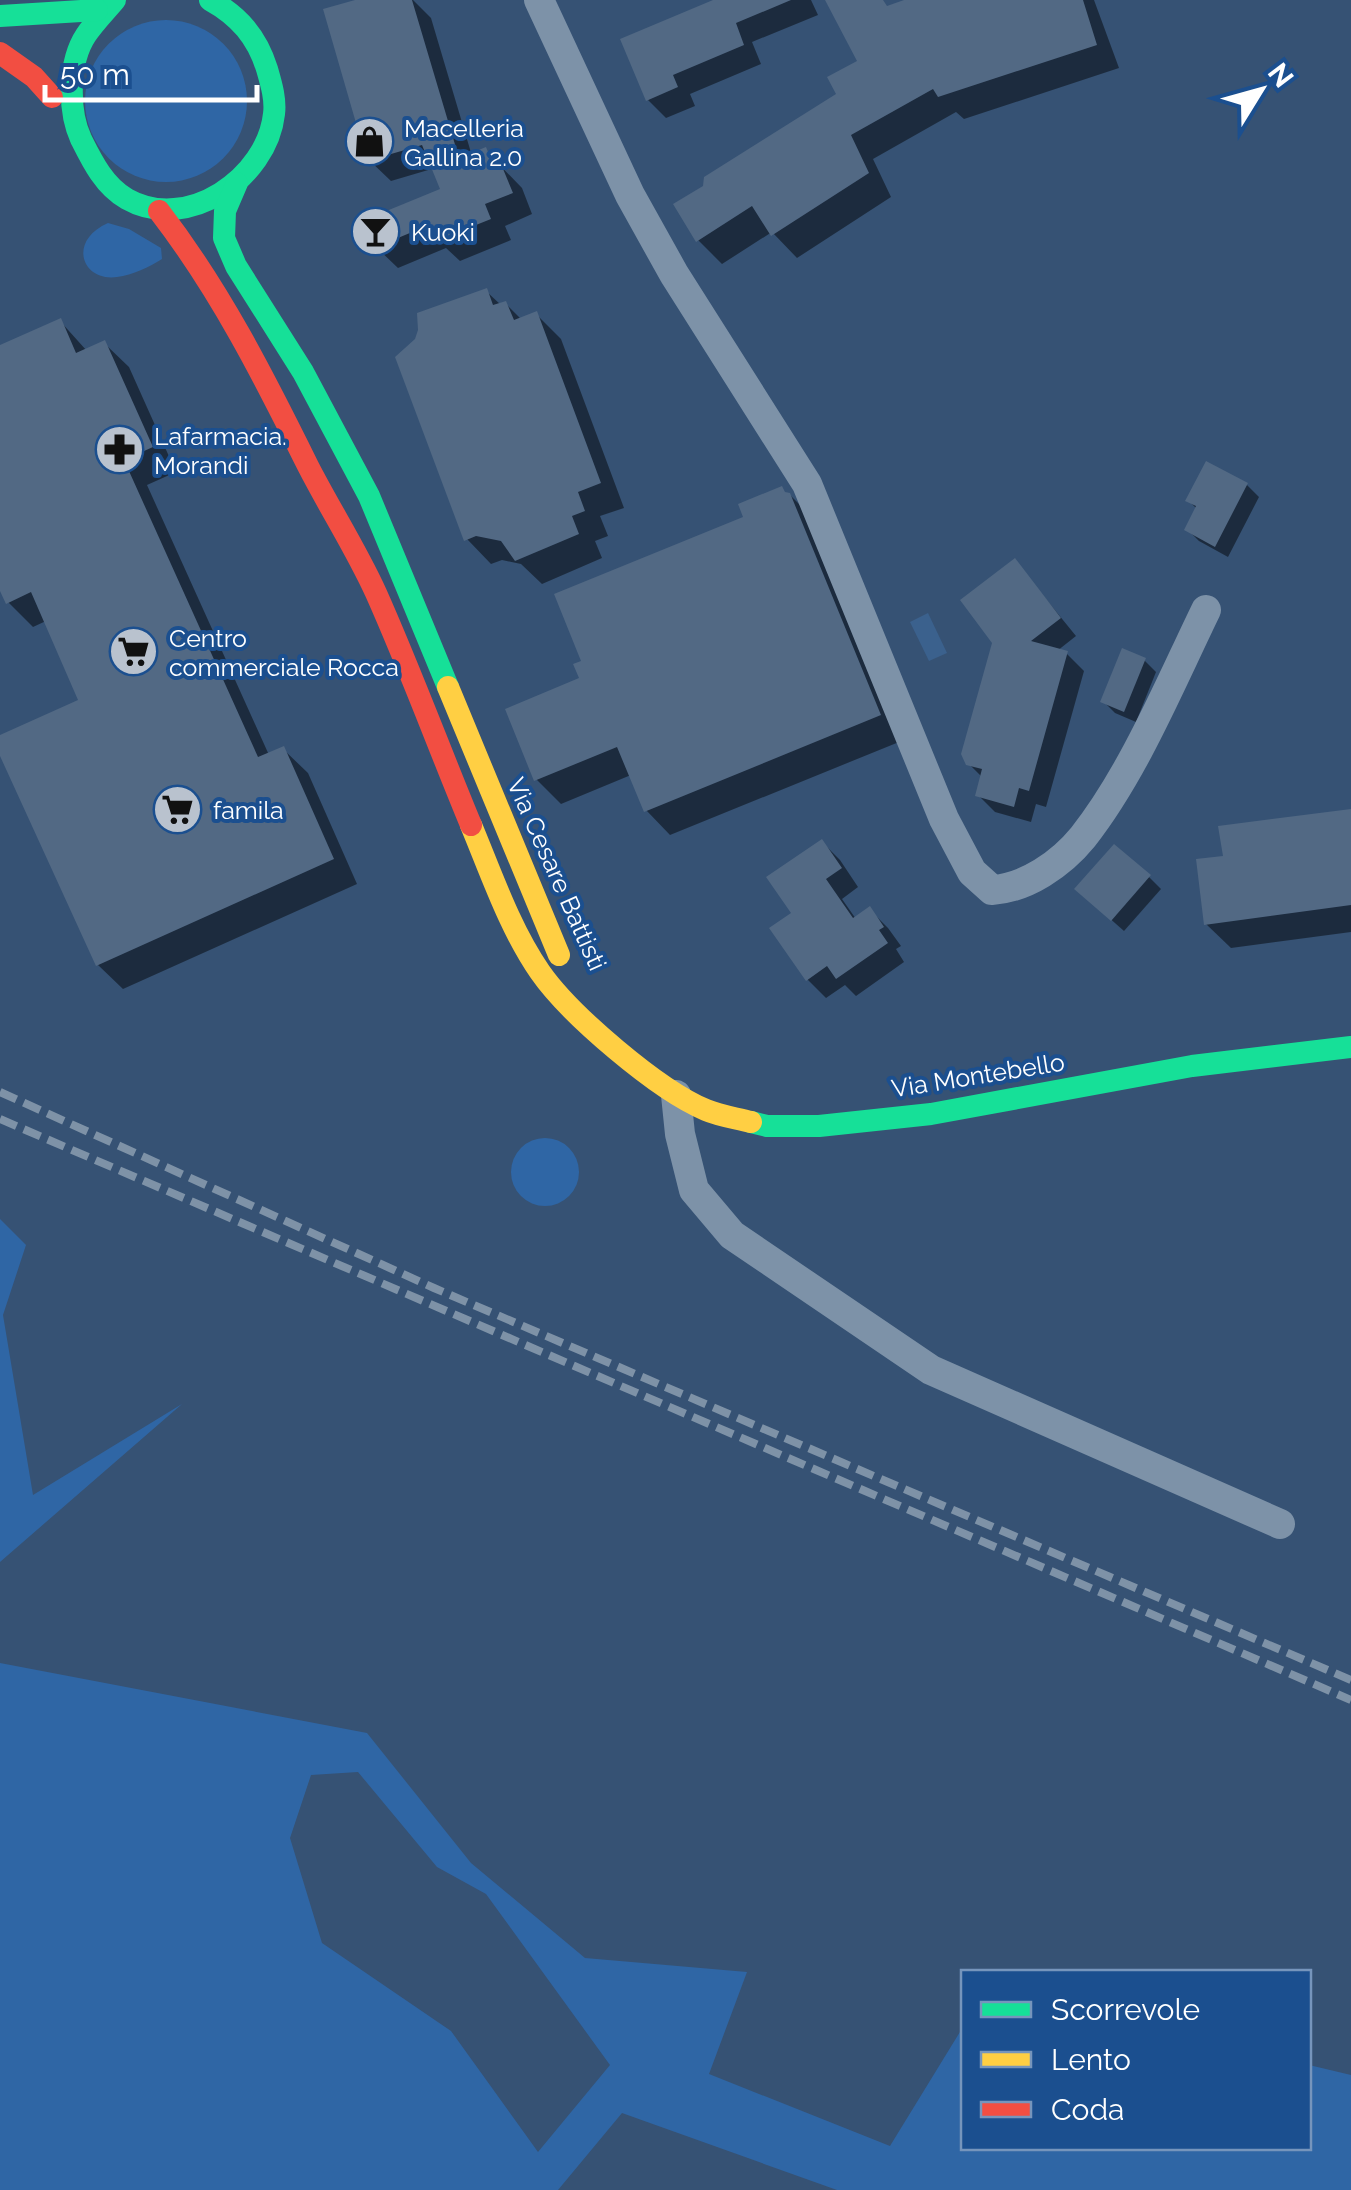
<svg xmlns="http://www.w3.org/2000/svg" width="1351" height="2190" viewBox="0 0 1351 2190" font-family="Raleway,sans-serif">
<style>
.green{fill:#2f66a5;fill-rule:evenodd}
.water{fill:#3b618d}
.shadow{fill:#0007}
.building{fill:#526984}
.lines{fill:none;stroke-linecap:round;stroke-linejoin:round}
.street{stroke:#7d92a8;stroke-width:30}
.fast{stroke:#16e098;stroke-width:22}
.slow{stroke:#ffcf43;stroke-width:22}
.jam{stroke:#f24e42;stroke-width:22}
.rail{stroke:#7e92a7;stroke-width:8;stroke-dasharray:18 8;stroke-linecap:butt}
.labels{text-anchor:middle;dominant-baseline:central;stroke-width:8;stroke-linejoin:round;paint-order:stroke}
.poi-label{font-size:25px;fill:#fff;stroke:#1b4f8f;text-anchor:start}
.street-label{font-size:25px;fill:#fff;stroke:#1b4f8f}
</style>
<rect width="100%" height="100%" fill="#365274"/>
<g class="green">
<circle cx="166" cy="101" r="81"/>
<path d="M108,223L129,229L161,248L162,259C149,267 133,275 117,277C82,282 67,241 108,223Z"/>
<circle cx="545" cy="1172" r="34"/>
<path d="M0,1219L26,1245L3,1315L33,1495L182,1404L0,1562Z"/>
<path d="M0,1663L367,1733L471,1863L585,1958L747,1972L709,2074L890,2146L963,2027L964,2148H1308L1309,2065L1351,2075V2190H837L622,2113L558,2190H0ZM358,1772L437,1867L486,1894L610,2065L538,2152L451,2031L322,1943L290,1838L311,1775Z"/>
</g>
<path class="water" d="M928,613L947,653L929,661L910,622Z"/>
<g class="shadow">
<path d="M361,0H413L431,18L472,156L485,150L522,188L532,214L505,226L511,240L460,261L446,248L398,268L376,247L444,190L435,168L391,181L369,160Z"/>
<path d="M720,0H811L818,15L752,42L761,64L690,94L695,106L666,118L648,100Z"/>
<path d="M912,0H1094L1119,68L964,119L956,112L873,159L891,197L797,258L772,232L722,264L698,240L840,95L887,8Z"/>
<path d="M486,291L501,305L506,304L522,320L536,314L561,339L624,508L600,516L608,536L595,541L602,558L542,584L521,564L502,560L491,564L467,539Z"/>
<path d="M60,321L87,351L104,343L129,367L176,472L147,485L269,755L283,749L308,773L357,884L123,989L98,965L0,750V738L81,701L46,621L33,627L8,602L0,585V348Z"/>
<path d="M1247,485L1259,497L1228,557L1199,541L1187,529L1197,509L1189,501Z"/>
<path d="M788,493L813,518L904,740L670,835L646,810L631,775L561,804L536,779L583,679L746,519Z"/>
<path d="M1015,561L1076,636L1057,651L1067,654L1084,671L1046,807L1036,804L1031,822L995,812L978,795L983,778L968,763Z"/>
<path d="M1144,660L1156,672L1136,722L1115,713L1103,701Z"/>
<path d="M1351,811V932L1231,948L1206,924L1225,858Z"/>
<path d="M822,842L840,860L858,887L842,899L856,919L870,910L888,928L901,946L896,949L904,962L856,996L845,985L826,998L808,980L794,914Z"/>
<path d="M1149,877L1161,889L1124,931L1090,901Z"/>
</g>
<g class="building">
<path d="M355,0H412L459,158L486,147L494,167L501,164L513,193L485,204L491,219L436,241L429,225L374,248L362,221L440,189L422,145L367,161L323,9Z"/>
<path d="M713,0H791L736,23L744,45L673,75L678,87L646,101L620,39Z"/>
<path d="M825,0H883L887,6L904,0H1083L1097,45L938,97L933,89L851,135L869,173L771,236L752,206L696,242L673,204L703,186L704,177L836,94L827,77L857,61Z"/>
<path d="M487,288L493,305L506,301L514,320L537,311L601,483L578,492L585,511L572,516L579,534L515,561L501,541L476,536L464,541L395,357L415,339L418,330L417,313Z"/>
<path d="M61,318L76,353L105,340L153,447L124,460L258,757L284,746L334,859L96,966L0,756V735L78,700L31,592L6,604L0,591V345Z"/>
<path d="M1206,461L1248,483L1215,547L1184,530L1196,506L1185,501Z"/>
<path d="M782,486L785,492L790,493L881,715L644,812L617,747L534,781L505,709L579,678L573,664L581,661L554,594L743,517L738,504Z"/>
<path d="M1015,558L1061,618L1031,641L1068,651L1029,791L1019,788L1014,807L975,796L982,769L966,765L961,754L992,643L960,600Z"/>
<path d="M1122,648L1146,658L1124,712L1100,702Z"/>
<path d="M1351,809V905L1204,925L1196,859L1223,856L1218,826Z"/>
<path d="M822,839L842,868L826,879L853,918L870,906L884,927L879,930L888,943L836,979L827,966L806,981L769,928L791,913L766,877Z"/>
<path d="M1114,844L1151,875L1111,921L1074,889Z"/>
</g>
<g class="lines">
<g class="street">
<path d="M539,0L630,195L674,274L807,484L944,819L972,872L992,890C1026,888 1061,864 1083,837C1134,772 1170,684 1206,610"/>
<path d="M676,1095L680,1134L694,1190L732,1235L931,1370L1280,1524"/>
</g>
<g class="fast">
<path d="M115,0C105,12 94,23 86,35C68,62 68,111 81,139C92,161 104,186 127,199C187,233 267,178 274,114C276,99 271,83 267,69C257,37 239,16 210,0"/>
<path d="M0,16L97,10"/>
<path d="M237,183L225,211L224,238L236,266L303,372L369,496L448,687"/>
<path d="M751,1122L767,1126H819L931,1114L1192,1066L1351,1047"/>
</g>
<g class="slow">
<path d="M448,687L559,955"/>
<path d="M471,825C491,873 510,929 540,972C570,1015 658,1090 706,1110C720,1116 736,1118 751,1122"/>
</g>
<g class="jam">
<path d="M0,53L34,77L52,97"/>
<path d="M159,211C220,290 264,377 308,466C330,509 356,549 376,593C410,669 439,748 471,825"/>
</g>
<g class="rail">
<path d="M0,1092L434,1288L1351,1680"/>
<path d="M0,1119L1351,1700"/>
</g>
</g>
<defs>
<symbol id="shop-disc" viewBox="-11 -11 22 22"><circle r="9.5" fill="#b9c2ce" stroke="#1b4f8f"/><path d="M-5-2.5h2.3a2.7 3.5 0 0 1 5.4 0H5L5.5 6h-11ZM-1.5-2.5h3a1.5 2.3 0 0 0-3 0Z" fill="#111"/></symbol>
<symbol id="bar-disc" viewBox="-11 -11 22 22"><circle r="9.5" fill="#b9c2ce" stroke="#1b4f8f"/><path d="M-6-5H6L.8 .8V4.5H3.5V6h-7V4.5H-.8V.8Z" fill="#111"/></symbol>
<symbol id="pharmacy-disc" viewBox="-11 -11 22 22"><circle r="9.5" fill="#b9c2ce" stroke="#1b4f8f"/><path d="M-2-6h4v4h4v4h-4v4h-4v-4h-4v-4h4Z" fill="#111"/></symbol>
<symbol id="supermarket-disc" viewBox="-11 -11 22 22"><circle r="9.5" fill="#b9c2ce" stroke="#1b4f8f"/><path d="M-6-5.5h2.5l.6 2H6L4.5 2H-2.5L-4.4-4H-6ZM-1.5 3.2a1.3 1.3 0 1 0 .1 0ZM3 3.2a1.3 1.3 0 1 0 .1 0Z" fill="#111"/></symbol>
</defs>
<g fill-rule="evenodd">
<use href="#shop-disc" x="342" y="114" width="55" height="55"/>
<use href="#bar-disc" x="348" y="204" width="55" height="55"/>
<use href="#pharmacy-disc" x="92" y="422" width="55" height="55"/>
<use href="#supermarket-disc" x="106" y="624" width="55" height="55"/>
<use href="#supermarket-disc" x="150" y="782" width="55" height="55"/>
</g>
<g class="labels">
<g class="poi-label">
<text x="404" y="128">Macelleria<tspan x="404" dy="29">Gallina 2.0</tspan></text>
<text x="411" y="232">Kuoki</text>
<text x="154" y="436">Lafarmacia.<tspan x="154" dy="29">Morandi</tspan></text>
<text x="169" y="638">Centro<tspan x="169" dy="29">commerciale Rocca</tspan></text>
<text x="213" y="810">famila</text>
</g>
<g class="street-label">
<text transform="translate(557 874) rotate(66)">Via Cesare Battisti</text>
<text transform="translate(978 1075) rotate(-9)">Via Montebello</text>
</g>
</g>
<rect x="961" y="1970" width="350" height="180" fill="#1b4f8f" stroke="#7695bc" stroke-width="2.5"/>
<rect x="981" y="2002" width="50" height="15" fill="#16e098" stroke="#7695bc" stroke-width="2.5"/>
<text x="1051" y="2020" font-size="30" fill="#ffffff">Scorrevole</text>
<rect x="981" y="2052" width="50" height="15" fill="#ffcf43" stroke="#7695bc" stroke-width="2.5"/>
<text x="1051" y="2070" font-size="30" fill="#ffffff">Lento</text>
<rect x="981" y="2102" width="50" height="15" fill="#f24e42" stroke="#7695bc" stroke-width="2.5"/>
<text x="1051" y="2120" font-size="30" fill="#ffffff">Coda</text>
<g transform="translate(1261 90) rotate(53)" stroke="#1b4f8f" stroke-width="8" paint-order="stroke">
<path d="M0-8L18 38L0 25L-18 38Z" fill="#ffffff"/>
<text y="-15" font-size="28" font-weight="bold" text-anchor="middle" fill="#ffffff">N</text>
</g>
<path d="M45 85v15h212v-15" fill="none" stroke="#ffffff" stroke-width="5"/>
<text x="60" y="85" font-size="30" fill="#ffffff" stroke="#1b4f8f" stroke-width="8" paint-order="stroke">50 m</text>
</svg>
